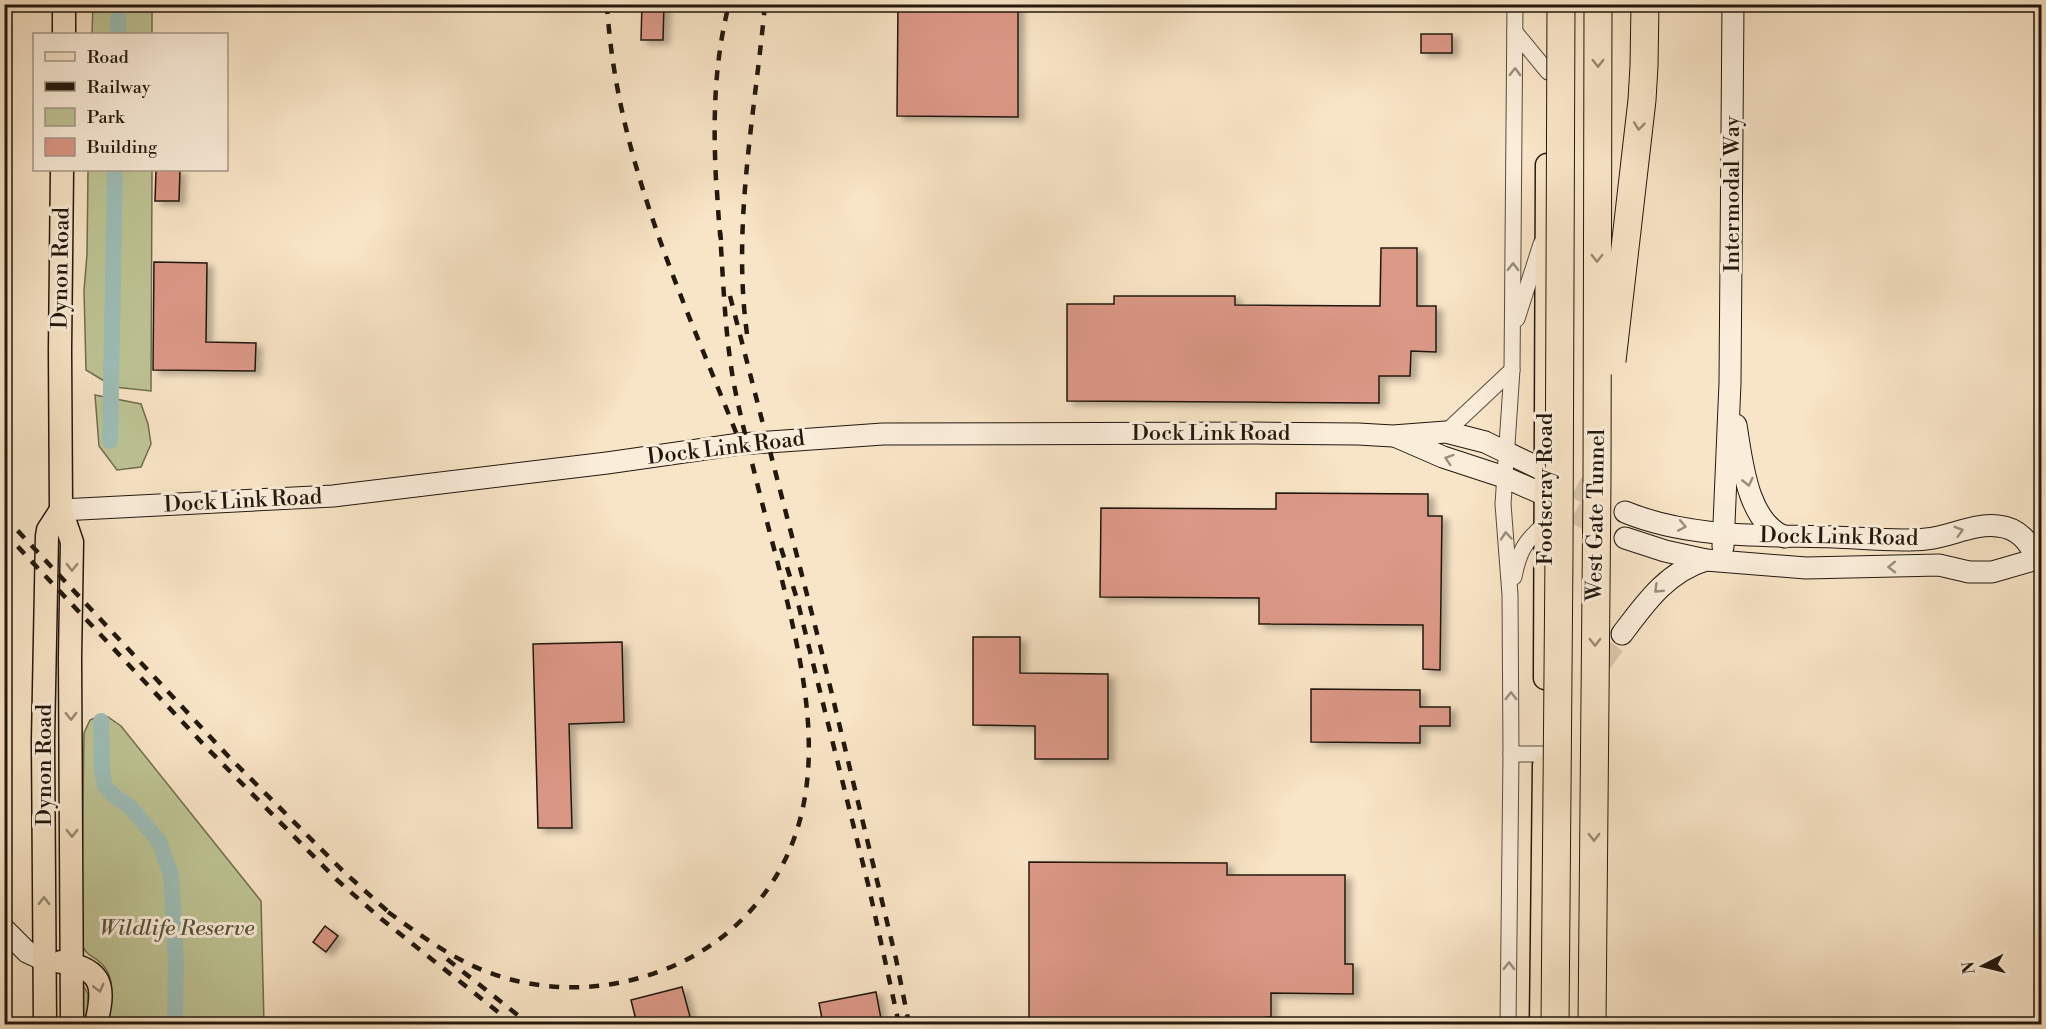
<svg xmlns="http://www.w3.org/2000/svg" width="2046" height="1029" viewBox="0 0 2046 1029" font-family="'Libre Bodoni',serif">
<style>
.green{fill:#bec494;stroke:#706e51;stroke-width:1.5}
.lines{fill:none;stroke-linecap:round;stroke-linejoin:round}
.canal{stroke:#9dbeb7;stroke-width:16}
.building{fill:#dc9887;stroke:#22180e;stroke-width:1.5;filter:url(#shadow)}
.secondary-tunnel{stroke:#d8c5aa;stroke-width:21;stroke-dasharray:21 10;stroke-linecap:butt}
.primary-tunnel{stroke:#d8c5aa;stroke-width:22;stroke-dasharray:22 11;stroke-linecap:butt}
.street-casing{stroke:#584b3c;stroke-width:17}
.secondary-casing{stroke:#22180e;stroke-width:23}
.primary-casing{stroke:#22180e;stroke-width:25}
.street{stroke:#faedda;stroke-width:15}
.secondary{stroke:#faedda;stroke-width:21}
.primary{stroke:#f8e4c6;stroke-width:22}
.rail{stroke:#22180e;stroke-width:4.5;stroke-dasharray:10 10;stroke-linecap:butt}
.highway-bridge-casing{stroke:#22180e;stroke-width:29;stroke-linecap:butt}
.highway-bridge{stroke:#f8e4c6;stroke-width:27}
.oneway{stroke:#988873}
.oneway2{stroke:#998d7e}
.labels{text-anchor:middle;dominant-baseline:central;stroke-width:6;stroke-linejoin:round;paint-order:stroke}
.street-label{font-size:22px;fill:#22180e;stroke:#faedda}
.park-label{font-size:22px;font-style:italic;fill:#59543d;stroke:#faedda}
</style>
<defs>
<filter id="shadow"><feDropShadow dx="6" dy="4" stdDeviation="3" flood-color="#0004"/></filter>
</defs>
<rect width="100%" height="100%" fill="#f8e4c6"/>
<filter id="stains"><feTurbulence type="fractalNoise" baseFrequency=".00333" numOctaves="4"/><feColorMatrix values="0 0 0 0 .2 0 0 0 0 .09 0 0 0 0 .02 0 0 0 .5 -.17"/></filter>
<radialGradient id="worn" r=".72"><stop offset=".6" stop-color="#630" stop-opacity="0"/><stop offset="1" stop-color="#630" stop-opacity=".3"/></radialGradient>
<g class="green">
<path d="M93,5H152V34H92Z"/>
<path d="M88,170H152L151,391L114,387L86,370L84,291L87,254Z"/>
<path d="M95,395L141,404L148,424L151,444L141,467L117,470L99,446Z"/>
<path d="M97,717H108L121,726L261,901L264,1024H105C110,1001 120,976 96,959C88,954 84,952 81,942L84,733L90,720Z"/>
<path d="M83,985L88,994V1024H82Z"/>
</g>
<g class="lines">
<g class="canal">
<path d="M118,34V18"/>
<path d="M110,441L115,170"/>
<path d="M101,721L102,771L105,786L113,795L130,807L159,841L171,875L176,962L175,1024"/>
</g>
</g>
<g class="building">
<path d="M642,4H664L663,40H641Z"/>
<path d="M898,4H1018V117L897,116Z"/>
<rect x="1421" y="34" width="31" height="19"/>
<path d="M156,170H180L179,201H155Z"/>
<path d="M1381,248H1417V306H1436V352L1411,351L1410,376H1379V403L1067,401V304H1114V296H1235V305L1380,306Z"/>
<path d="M154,262L207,263L206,342L256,343L255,371L153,370Z"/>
<path d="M1276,493L1428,494V516H1442L1440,670L1423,669V625L1259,624V598L1100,597L1101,508L1276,509Z"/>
<path d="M973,637H1020V673L1108,674V759H1035V726L973,725Z"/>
<path d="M622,642L624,722L569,724L572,828H538L533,644Z"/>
<path d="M1311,689L1420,690V707H1450V726H1420V743L1311,742Z"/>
<path d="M1029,862L1227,863V875H1345V964H1353V994L1271,993V1017H1266V1024H1029Z"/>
<path d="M325,926L338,936L326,952L313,942Z"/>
<path d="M682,987L692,1024H637L631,1000Z"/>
<path d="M876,992L882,1024H823L819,1003Z"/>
</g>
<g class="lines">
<path class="secondary-tunnel" d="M1602,662L1622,634"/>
<g class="primary-tunnel">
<path d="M1547,472L1606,503"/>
<path d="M1546,496L1605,529"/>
</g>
<defs>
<g id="street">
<path d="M1515,32L1548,72"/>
<path d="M1517,319L1541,244"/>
<path d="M1446,432L1512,370"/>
<path d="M1514,577C1519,551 1525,541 1545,524"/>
<path d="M1511,754H1544"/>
<path d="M1508,1024L1511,754L1510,595L1503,504L1512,370L1515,4"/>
</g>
<g id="secondary">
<path d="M1736,425C1742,461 1747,522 1785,537"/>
<path d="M1397,437L1443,457L1504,477L1545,495"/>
<path d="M61,510L333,496L607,463L740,444L883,434L1256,433L1358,434L1393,436L1446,432L1485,442L1545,471"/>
<path d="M1625,538L1665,551L1706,560L1806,568L1939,565L1969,572H1992L2037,559C2029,542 2019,528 1998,526C1973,523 1950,537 1926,539C1899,542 1862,538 1834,537C1765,535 1691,539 1625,512"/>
<path d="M1723,547L1730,383L1733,4"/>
<path d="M1622,634C1646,602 1667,572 1706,560"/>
<path d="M4,929L27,952L44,960"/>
</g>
<g id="primary">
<path d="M64,34V4"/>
<path d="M62,170L60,350L61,510L72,542L70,657L72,1024"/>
<path d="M1545,678L1547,165"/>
<path d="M61,962C104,969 105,987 96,1024"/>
<path d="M45,1024L43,740L47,536L48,530L61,510"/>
<path d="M1541,1024L1544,765"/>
</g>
</defs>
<use href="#street" class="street-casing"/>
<use href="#secondary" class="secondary-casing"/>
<use href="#primary" class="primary-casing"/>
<use href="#street" class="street"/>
<use href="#secondary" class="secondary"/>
<use href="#primary" class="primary"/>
<g class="rail">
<path d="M607,4C616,162 686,305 743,450"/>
<path d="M721,240C718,220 718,200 716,180C713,120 714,63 729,4"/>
<path d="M730,296L821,649L896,959L909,1024"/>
<path d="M747,334C732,225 755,114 765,4"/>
<path d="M4,516L229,757L344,872L393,916"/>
<path d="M4,532L206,747L336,879L379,917L513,1024"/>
<path d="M781,548L797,599L869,888L899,1024"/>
<path d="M388,912C412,929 436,947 463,961C526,994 601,995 666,969C699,956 729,935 752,909C841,808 806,677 777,560C763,507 749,453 737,399C725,345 724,289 720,233"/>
<path d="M447,959L529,1024"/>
</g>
<defs>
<g id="highway-bridge">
<path d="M1612,361L1642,100L1644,66L1645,4"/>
<path d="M1555,1024L1559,555L1561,4"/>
<path d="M1592,1024L1597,481L1598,4"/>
</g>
</defs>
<use href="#highway-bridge" class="highway-bridge-casing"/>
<use href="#highway-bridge" class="highway-bridge"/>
</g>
<defs><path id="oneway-chevron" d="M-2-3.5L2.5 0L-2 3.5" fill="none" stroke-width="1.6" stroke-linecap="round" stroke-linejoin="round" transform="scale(1.5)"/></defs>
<g class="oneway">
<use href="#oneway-chevron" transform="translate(1598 63) rotate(90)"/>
<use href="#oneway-chevron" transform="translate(1639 126) rotate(96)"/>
<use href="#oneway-chevron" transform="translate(1597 258) rotate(90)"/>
<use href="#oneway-chevron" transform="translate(72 567) rotate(91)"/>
<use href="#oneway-chevron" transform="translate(1595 642) rotate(90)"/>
<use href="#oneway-chevron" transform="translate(71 716) rotate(89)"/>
<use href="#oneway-chevron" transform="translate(72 833) rotate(90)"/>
<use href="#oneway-chevron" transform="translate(1594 837) rotate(90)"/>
<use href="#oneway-chevron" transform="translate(44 901) rotate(-90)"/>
<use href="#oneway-chevron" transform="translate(99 988) rotate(76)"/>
</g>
<g class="oneway2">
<use href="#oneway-chevron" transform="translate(1515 72) rotate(-89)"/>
<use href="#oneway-chevron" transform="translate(1513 267) rotate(-89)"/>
<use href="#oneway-chevron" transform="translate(1449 459) rotate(-162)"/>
<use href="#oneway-chevron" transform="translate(1748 482) rotate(77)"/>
<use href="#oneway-chevron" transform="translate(1682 526) rotate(11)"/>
<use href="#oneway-chevron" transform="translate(1959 531) rotate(-16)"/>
<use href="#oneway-chevron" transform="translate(1506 536) rotate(-95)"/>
<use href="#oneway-chevron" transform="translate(1892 567) rotate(179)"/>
<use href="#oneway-chevron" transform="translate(1658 589) rotate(136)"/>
<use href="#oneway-chevron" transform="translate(1511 696) rotate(-90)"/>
<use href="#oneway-chevron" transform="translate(1509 966) rotate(-89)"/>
</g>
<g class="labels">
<g class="street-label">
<text transform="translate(1732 194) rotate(-90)">Intermodal Way</text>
<text transform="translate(61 268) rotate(-89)">Dynon Road</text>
<text x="1211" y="433">Dock Link Road</text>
<text transform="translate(726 448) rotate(-7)">Dock Link Road</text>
<text transform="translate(1545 489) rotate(-90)">Footscray Road</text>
<text transform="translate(243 501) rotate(-3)">Dock Link Road</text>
<text transform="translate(1596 515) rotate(-89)">West Gate Tunnel</text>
<text transform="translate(1839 537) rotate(1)">Dock Link Road</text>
<text transform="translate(44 765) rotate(-90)">Dynon Road</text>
</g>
<g class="park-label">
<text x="177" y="928">Wildlife Reserve</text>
</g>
</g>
<rect width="2046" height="1029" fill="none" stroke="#f8e4c6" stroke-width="24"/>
<rect x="6" y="6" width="2034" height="1017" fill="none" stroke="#22180e" stroke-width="3"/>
<rect x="12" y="12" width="2022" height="1005" fill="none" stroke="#22180e" stroke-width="1.5"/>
<rect x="33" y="33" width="195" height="138" fill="#faedda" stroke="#a49888" stroke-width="1.5"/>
<rect x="45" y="52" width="30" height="9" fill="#f8e4c6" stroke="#a49888" stroke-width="1.5"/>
<text x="87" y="63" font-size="18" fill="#22180e">Road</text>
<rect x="45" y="82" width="30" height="9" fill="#22180e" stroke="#a49888" stroke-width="1.5"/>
<text x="87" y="93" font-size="18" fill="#22180e">Railway</text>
<rect x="45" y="108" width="30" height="18" fill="#bec494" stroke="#a49888" stroke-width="1.5"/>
<text x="87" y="123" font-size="18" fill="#22180e">Park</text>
<rect x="45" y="138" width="30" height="18" fill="#dc9887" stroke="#a49888" stroke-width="1.5"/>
<text x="87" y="153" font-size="18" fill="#22180e">Building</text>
<g transform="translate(1983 966) rotate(263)" stroke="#faedda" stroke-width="4.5" paint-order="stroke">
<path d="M0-4.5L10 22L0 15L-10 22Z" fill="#22180e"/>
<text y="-9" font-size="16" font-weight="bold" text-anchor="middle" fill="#22180e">N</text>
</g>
<rect width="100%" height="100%" filter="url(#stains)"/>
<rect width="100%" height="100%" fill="url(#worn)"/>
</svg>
